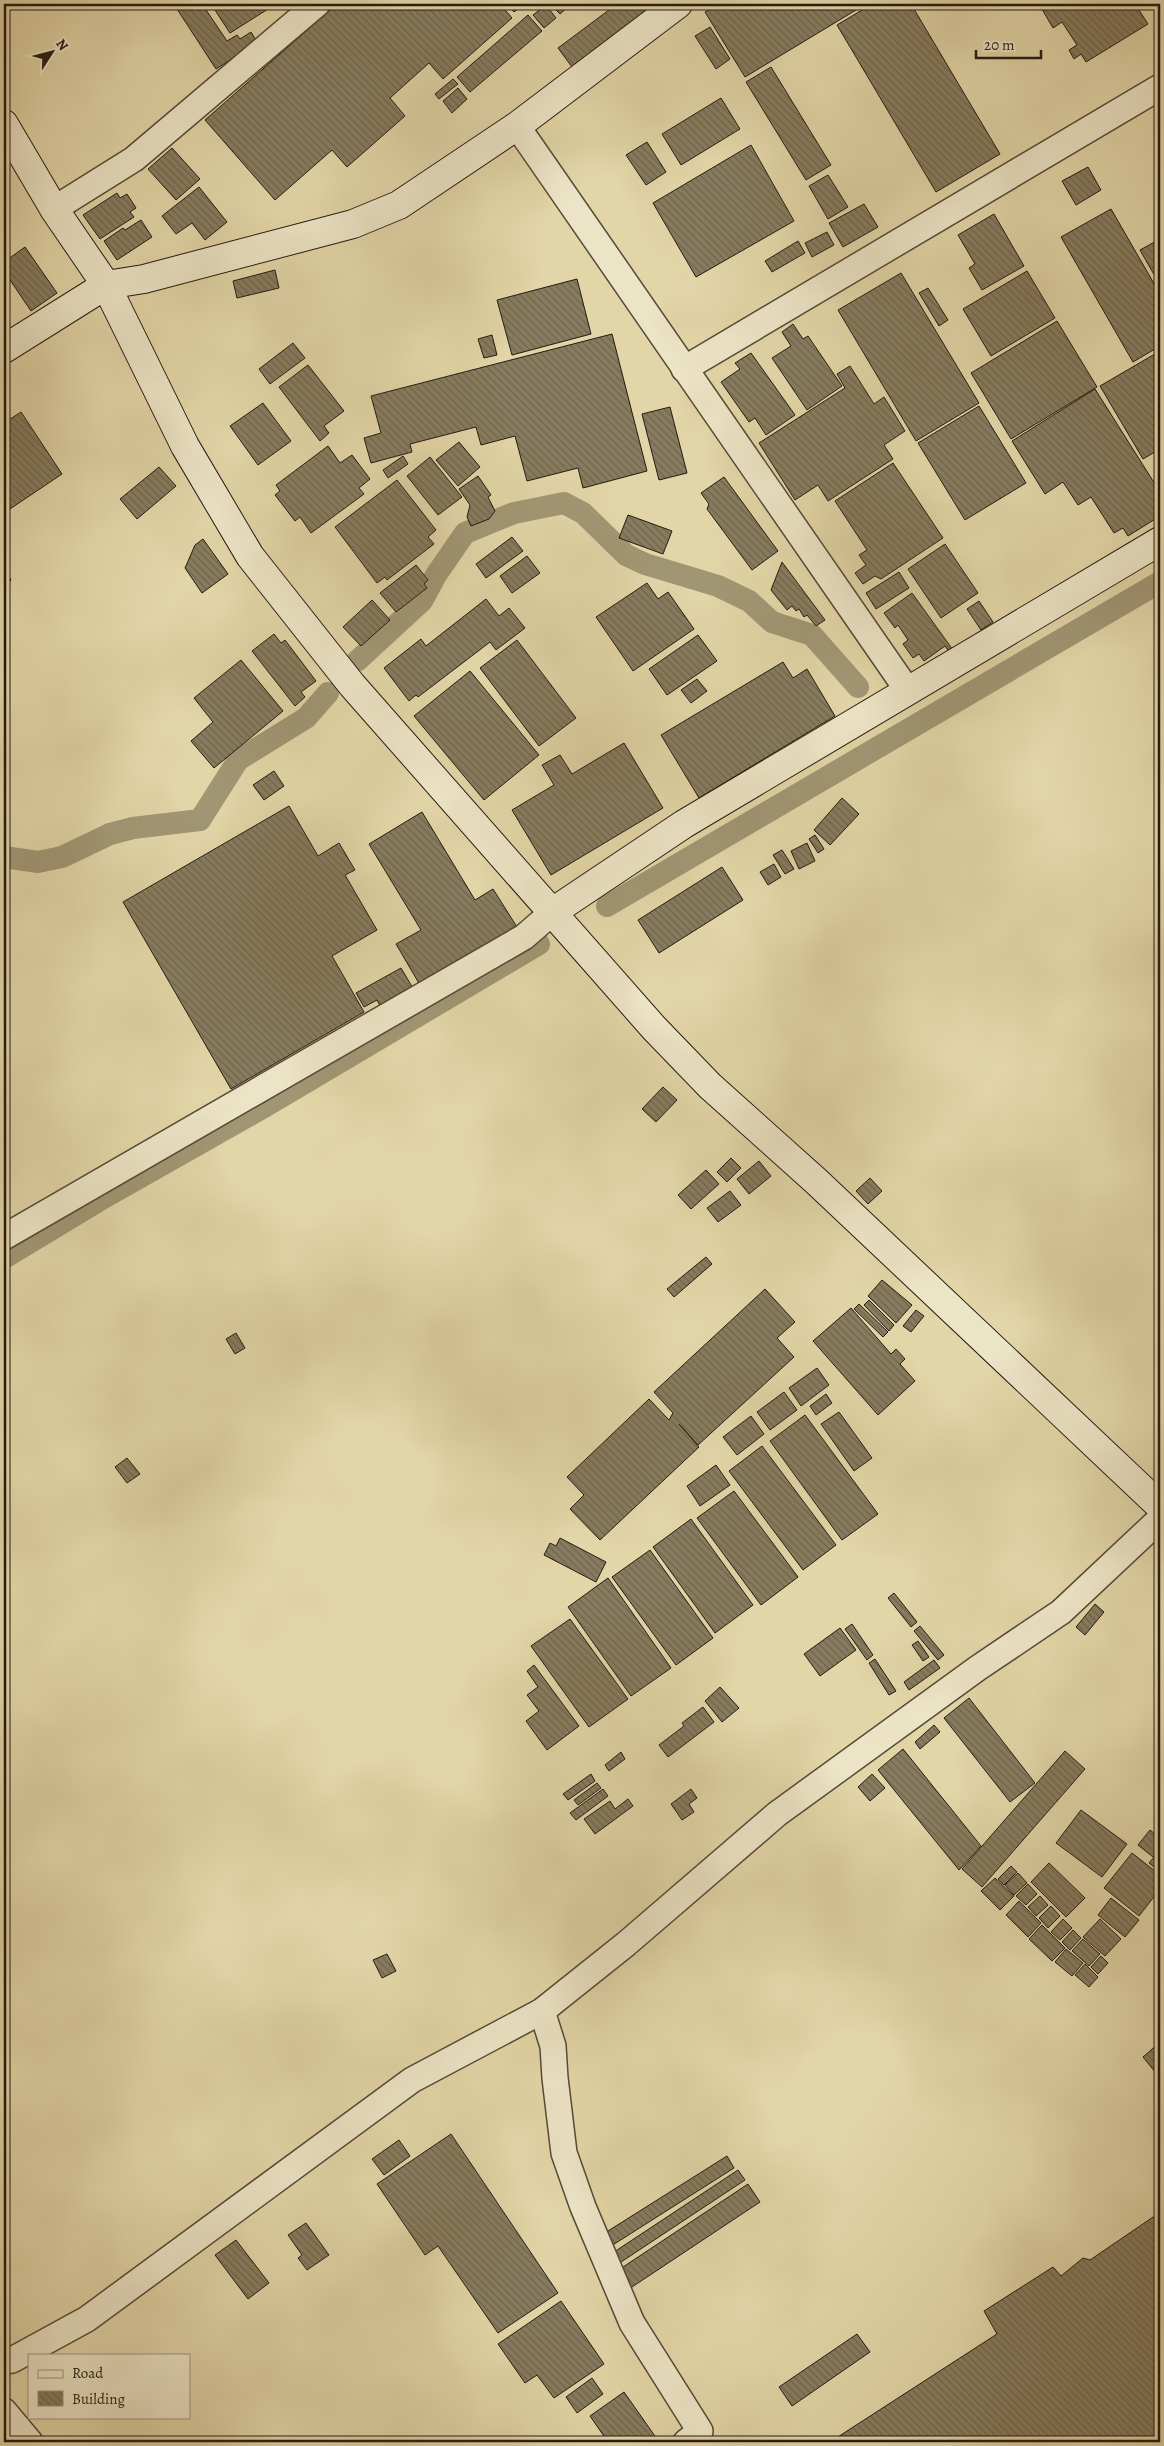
<svg xmlns="http://www.w3.org/2000/svg" width="1164" height="2446" viewBox="0 0 1164 2446" font-family="Alegreya,serif">
<style>
.lines{fill:none;stroke-linecap:round;stroke-linejoin:round}
.canal{stroke:#a19674;stroke-width:22}
.building{fill:url(#building-back-hatch);stroke:#241b11}
.street-casing{stroke:#544a36;stroke-width:28}
.secondary-casing{stroke:#241b11;stroke-width:30}
.street{stroke:#ece4c6;stroke-width:25}
.secondary{stroke:#ece4c6;stroke-width:28}
</style>
<defs>
<pattern id="building-back-hatch" width="6" height="6" patternUnits="userSpaceOnUse" patternTransform="scale(1.25)"><rect width="6" height="6" fill="#877c5f"/><path d="M-1 5l2 2M0 0l6 6M5-1l2 2" fill="none" stroke="#6e654d"/></pattern>
</defs>
<rect width="100%" height="100%" fill="#e2d5a7"/>
<filter id="stains"><feTurbulence type="fractalNoise" baseFrequency=".004" numOctaves="4"/><feColorMatrix values="0 0 0 0 .2 0 0 0 0 .09 0 0 0 0 .02 0 0 0 .5 -.17"/></filter>
<radialGradient id="worn" r=".72"><stop offset=".6" stop-color="#630" stop-opacity="0"/><stop offset="1" stop-color="#630" stop-opacity=".3"/></radialGradient>
<g class="lines">
<g class="canal">
<path d="M357,661L422,601L436,575L465,533L514,513L564,503L583,513L626,555L645,564L718,586L749,601L772,622L812,635L858,687"/>
<path d="M4,857L38,862L62,857L110,834L133,828L200,820L238,760L306,718L328,693"/>
<path d="M607,906L1160,582"/>
<path d="M4,1258L100,1200L266,1106L539,944"/>
</g>
</g>
<g class="building">
<path d="M184,4H202L227,41L237,35L240,39L251,32L260,47L244,51L216,69L177,9Z"/>
<path d="M211,4H276L230,33Z"/>
<path d="M337,4H500L512,18L443,79L429,63L390,98L405,116L347,167L332,150L275,200L205,120Z"/>
<path d="M507,4H524L514,12Z"/>
<path d="M550,4H571L560,14Z"/>
<path d="M617,4H664L575,71L558,48Z"/>
<path d="M719,4H866L745,77L705,12Z"/>
<path d="M872,4H911L1000,154L936,192L837,25Z"/>
<path d="M918,4H929L921,8Z"/>
<path d="M1039,4H1135L1148,24L1086,62L1081,54L1074,59L1069,50L1077,45L1062,22L1053,28Z"/>
<path d="M546,5L556,18L544,28L533,15Z"/>
<path d="M528,15L542,31L470,92L457,77Z"/>
<path d="M710,27L730,59L716,69L695,36Z"/>
<path d="M771,67L831,165L806,180L746,82Z"/>
<path d="M453,79L458,84L439,99L435,94Z"/>
<path d="M458,88L467,99L452,113L443,101Z"/>
<path d="M721,98L740,129L681,165L662,134Z"/>
<path d="M647,142L666,172L646,185L626,155Z"/>
<path d="M751,145L794,221L696,277L653,203Z"/>
<path d="M172,148L200,179L176,200L148,169Z"/>
<path d="M1088,167L1101,190L1076,205L1062,181Z"/>
<path d="M828,175L848,207L828,219L809,186Z"/>
<path d="M1160,179V193L1154,183Z"/>
<path d="M199,187L227,222L205,240L192,223L176,234L162,216Z"/>
<path d="M117,193L120,198L127,194L136,208L130,212L134,217L100,239L83,215Z"/>
<path d="M864,204L878,227L843,247L829,223Z"/>
<path d="M1111,209L1160,294V346L1133,362L1061,237Z"/>
<path d="M994,214L1024,266L982,290L969,268L975,264L958,235Z"/>
<path d="M141,220L152,237L117,260L104,241L123,228L125,230Z"/>
<path d="M827,232L834,245L812,257L805,243Z"/>
<path d="M1160,239V285L1140,250Z"/>
<path d="M798,241L805,253L772,272L765,261Z"/>
<path d="M25,247L57,293L31,311L4,271V262Z"/>
<path d="M275,270L279,288L237,298L233,281Z"/>
<path d="M1027,271L1055,318L991,356L963,309Z"/>
<path d="M901,273L979,403L916,441L838,310Z"/>
<path d="M577,279L591,334L512,355L497,300Z"/>
<path d="M928,288L948,320L939,326L919,293Z"/>
<path d="M1057,321L1097,387L1011,439L971,373Z"/>
<path d="M793,324L803,339L808,336L842,386L807,410L772,358L791,346L782,332Z"/>
<path d="M612,334L647,471L583,488L578,468L527,481L515,436L481,445L476,427L410,444L412,452L371,463L364,438L381,433L371,396Z"/>
<path d="M492,335L497,355L484,358L478,339Z"/>
<path d="M293,343L305,358L270,384L259,369Z"/>
<path d="M1160,351V449L1143,459L1100,386Z"/>
<path d="M751,353L795,415L766,435L755,418L749,422L721,382L740,369L735,363Z"/>
<path d="M308,365L344,411L324,426L329,433L320,441L279,387Z"/>
<path d="M850,366L874,404L884,397L905,431L884,445L893,459L828,501L818,485L795,500L759,443L845,388L837,374Z"/>
<path d="M1095,389L1160,492V516L1128,536L1123,528L1114,533L1091,497L1078,505L1063,482L1045,494L1012,441Z"/>
<path d="M263,403L291,441L258,465L230,426Z"/>
<path d="M979,406L1026,483L965,520L918,443Z"/>
<path d="M670,407L687,473L659,480L642,414Z"/>
<path d="M21,412L62,474L4,513V423Z"/>
<path d="M459,442L480,467L458,486L436,460Z"/>
<path d="M328,446L340,463L352,455L370,479L359,488L364,494L311,533L300,517L295,521L275,495L280,491L276,485Z"/>
<path d="M403,456L408,464L388,478L383,470Z"/>
<path d="M430,457L462,497L438,515L407,476Z"/>
<path d="M893,463L943,538L881,579L875,576L863,584L855,573L866,565L859,555L867,550L835,501Z"/>
<path d="M159,467L176,486L137,519L120,499Z"/>
<path d="M478,476L491,495L488,497L495,511L489,519L471,526L467,517L470,505L459,489Z"/>
<path d="M724,477L778,551L752,570L707,509L709,504L701,493Z"/>
<path d="M397,480L436,530L428,537L434,544L387,580L385,577L377,583L335,527Z"/>
<path d="M628,515L672,531L663,554L619,538Z"/>
<path d="M512,537L523,551L486,578L476,564Z"/>
<path d="M203,539L228,574L202,593L185,568L195,545Z"/>
<path d="M945,544L978,593L941,618L908,569Z"/>
<path d="M527,556L540,573L512,593L500,576Z"/>
<path d="M782,562L825,620L816,626L807,615L804,617L799,609L796,611L792,606L787,610L771,590Z"/>
<path d="M416,565L428,580L424,584L427,588L396,612L380,593Z"/>
<path d="M4,569L11,580L4,585Z"/>
<path d="M899,572L909,588L876,609L866,593Z"/>
<path d="M647,583L658,599L668,592L694,629L633,671L596,617Z"/>
<path d="M912,593L953,650L950,653L945,646L924,661L919,654L913,658L903,644L908,640L898,625L895,628L884,613Z"/>
<path d="M486,599L499,616L509,608L525,628L496,650L490,642L418,697L416,695L409,701L384,668L421,639L426,646Z"/>
<path d="M372,600L390,620L361,646L343,627Z"/>
<path d="M979,601L993,622L981,630L967,609Z"/>
<path d="M274,634L281,643L285,640L316,681L301,692L305,697L295,706L252,651Z"/>
<path d="M698,635L717,661L667,695L649,669Z"/>
<path d="M517,640L576,718L539,746L480,668Z"/>
<path d="M241,660L283,711L214,768L191,741L213,722L194,698Z"/>
<path d="M783,662L793,678L807,669L835,716L699,798L661,735Z"/>
<path d="M470,671L539,755L484,800L414,716Z"/>
<path d="M697,679L707,691L691,703L681,690Z"/>
<path d="M624,743L663,808L551,875L512,810L554,785L542,765L560,755L572,774Z"/>
<path d="M274,771L284,786L264,800L253,785Z"/>
<path d="M842,798L859,814L830,845L814,830Z"/>
<path d="M289,806L318,856L339,843L355,870L345,875L377,930L332,956L364,1012L231,1089L123,902Z"/>
<path d="M422,812L475,900L493,889L517,927L420,985L396,944L421,930L369,844Z"/>
<path d="M815,835L824,849L818,853L809,839Z"/>
<path d="M807,843L815,861L799,869L791,851Z"/>
<path d="M782,850L794,869L785,874L773,855Z"/>
<path d="M774,864L781,877L768,885L760,872Z"/>
<path d="M722,867L743,900L659,953L638,920Z"/>
<path d="M401,968L414,990L381,1008L377,1000L364,1007L356,993Z"/>
<path d="M663,1087L677,1100L656,1122L642,1109Z"/>
<path d="M731,1158L741,1168L727,1182L717,1172Z"/>
<path d="M759,1161L771,1176L749,1194L737,1179Z"/>
<path d="M706,1170L719,1184L691,1209L678,1195Z"/>
<path d="M870,1178L882,1191L868,1204L856,1191Z"/>
<path d="M730,1191L741,1205L718,1222L707,1208Z"/>
<path d="M706,1257L712,1264L674,1297L667,1289Z"/>
<path d="M882,1280L912,1305L896,1323L868,1296Z"/>
<path d="M765,1289L795,1322L777,1338L794,1357L698,1445L679,1424L699,1447L600,1540L570,1509L584,1495L567,1477L649,1399L669,1420L673,1413L654,1392Z"/>
<path d="M869,1300L894,1325L889,1331L864,1305Z"/>
<path d="M859,1304L888,1332L883,1337L854,1309Z"/>
<path d="M851,1308L891,1354L896,1349L905,1359L900,1364L915,1381L878,1415L813,1341Z"/>
<path d="M916,1310L924,1316L911,1332L903,1326Z"/>
<path d="M236,1333L245,1348L235,1354L226,1339Z"/>
<path d="M817,1368L829,1385L801,1406L789,1388Z"/>
<path d="M784,1392L797,1410L770,1430L757,1412Z"/>
<path d="M826,1394L832,1403L816,1415L810,1406Z"/>
<path d="M839,1412L872,1458L854,1471L821,1424Z"/>
<path d="M805,1415L878,1514L842,1540L770,1441Z"/>
<path d="M751,1416L764,1434L737,1455L723,1437Z"/>
<path d="M762,1446L836,1545L803,1570L729,1471Z"/>
<path d="M127,1458L140,1474L127,1483L115,1467Z"/>
<path d="M716,1465L730,1485L700,1506L687,1486Z"/>
<path d="M734,1491L798,1577L761,1605L697,1518Z"/>
<path d="M691,1519L753,1605L715,1633L653,1547Z"/>
<path d="M560,1538L606,1562L596,1582L544,1555L550,1543L556,1546Z"/>
<path d="M650,1550L713,1638L676,1665L612,1577Z"/>
<path d="M608,1578L671,1668L631,1696L568,1607Z"/>
<path d="M894,1593L917,1622L911,1627L888,1598Z"/>
<path d="M1095,1604L1104,1612L1085,1635L1076,1627Z"/>
<path d="M570,1619L628,1699L589,1727L531,1646Z"/>
<path d="M852,1624L873,1655L867,1660L845,1629Z"/>
<path d="M920,1626L944,1655L938,1660L914,1631Z"/>
<path d="M840,1628L856,1650L820,1676L804,1654Z"/>
<path d="M918,1641L929,1657L923,1661L912,1645Z"/>
<path d="M875,1659L896,1691L889,1695L869,1663Z"/>
<path d="M934,1660L940,1668L909,1690L904,1682Z"/>
<path d="M534,1665L579,1726L547,1750L526,1721L539,1711L527,1695L538,1687L527,1671Z"/>
<path d="M720,1687L739,1708L722,1722L705,1701Z"/>
<path d="M969,1698L1035,1783L1010,1802L944,1718Z"/>
<path d="M703,1707L714,1722L668,1757L659,1745L684,1726L682,1723Z"/>
<path d="M934,1725L940,1732L920,1749L915,1742Z"/>
<path d="M903,1749L981,1846L959,1870L878,1770Z"/>
<path d="M1065,1751L1085,1769L982,1887L962,1869Z"/>
<path d="M621,1752L625,1759L609,1771L605,1765Z"/>
<path d="M591,1774L595,1781L568,1800L563,1794Z"/>
<path d="M872,1774L885,1788L870,1801L858,1787Z"/>
<path d="M597,1783L601,1788L578,1805L574,1800Z"/>
<path d="M603,1789L608,1796L576,1820L570,1813Z"/>
<path d="M691,1789L697,1798L689,1804L694,1812L682,1820L671,1804Z"/>
<path d="M628,1799L633,1806L595,1834L584,1819L610,1801L615,1809Z"/>
<path d="M1081,1810L1127,1844L1102,1877L1056,1843Z"/>
<path d="M1150,1830L1160,1838V1848L1153,1857L1138,1845Z"/>
<path d="M1160,1850V1872L1149,1863Z"/>
<path d="M1132,1853L1160,1875V1889L1139,1916L1104,1888Z"/>
<path d="M1049,1863L1085,1898L1066,1917L1031,1882Z"/>
<path d="M1011,1866L1017,1872L1004,1885L998,1879Z"/>
<path d="M1018,1873L1027,1883L1014,1895L1005,1885Z"/>
<path d="M995,1878L1014,1896L1000,1910L981,1891Z"/>
<path d="M1028,1884L1037,1894L1026,1905L1016,1896Z"/>
<path d="M1040,1896L1048,1905L1036,1916L1028,1907Z"/>
<path d="M1111,1898L1139,1920L1125,1937L1098,1915Z"/>
<path d="M1019,1901L1041,1923L1028,1937L1006,1915Z"/>
<path d="M1051,1906L1060,1916L1048,1928L1039,1918Z"/>
<path d="M1063,1919L1072,1928L1060,1940L1051,1932Z"/>
<path d="M1100,1919L1121,1939L1105,1956L1083,1937Z"/>
<path d="M1042,1925L1065,1948L1052,1961L1029,1939Z"/>
<path d="M1073,1930L1081,1938L1070,1950L1062,1942Z"/>
<path d="M1083,1939L1100,1954L1089,1966L1072,1951Z"/>
<path d="M1066,1949L1083,1963L1072,1976L1055,1962Z"/>
<path d="M387,1954L396,1971L382,1978L373,1960Z"/>
<path d="M1101,1956L1108,1963L1098,1974L1091,1967Z"/>
<path d="M1085,1964L1098,1977L1089,1987L1075,1975Z"/>
<path d="M1160,2042V2078L1143,2057Z"/>
<path d="M451,2134L558,2293L498,2333L438,2246L425,2255L377,2184Z"/>
<path d="M399,2140L410,2156L384,2175L372,2159Z"/>
<path d="M727,2156L734,2168L608,2248L600,2236Z"/>
<path d="M738,2170L745,2180L615,2266L608,2256Z"/>
<path d="M748,2184L760,2202L629,2289L617,2271Z"/>
<path d="M1159,2213L1160,2442H830L997,2334L984,2311L1053,2267L1061,2276L1083,2258L1090,2260Z"/>
<path d="M306,2223L329,2255L307,2270L298,2258L302,2255L288,2235Z"/>
<path d="M236,2240L269,2283L248,2299L215,2255Z"/>
<path d="M561,2301L604,2364L554,2398L537,2375L525,2383L498,2344Z"/>
<path d="M857,2334L870,2352L792,2406L779,2387Z"/>
<path d="M592,2378L603,2394L577,2413L566,2397Z"/>
<path d="M624,2392L657,2439L653,2442H608L590,2416Z"/>
</g>
<g class="lines">
<defs>
<g id="street">
<path d="M517,126L908,691"/>
<path d="M54,209L134,159L317,4"/>
<path d="M684,369L1160,87"/>
<path d="M4,1237L524,937L554,911"/>
<path d="M542,2011L553,2046L555,2078L564,2153L583,2207L632,2323L700,2431L686,2442"/>
<path d="M4,2361L12,2360L87,2319L412,2080L542,2011L626,1944L777,1814L978,1668L1061,1612L1160,1519"/>
<path d="M4,2411L30,2442"/>
</g>
<g id="secondary">
<path d="M4,124L54,209L106,285L185,446L250,556L352,685L654,1028L710,1086L816,1181L1160,1506"/>
<path d="M4,349L106,285L144,279L353,224L399,205L517,126L678,4"/>
<path d="M554,911L684,824L1160,541"/>
</g>
</defs>
<use href="#street" class="street-casing"/>
<use href="#secondary" class="secondary-casing"/>
<use href="#street" class="street"/>
<use href="#secondary" class="secondary"/>
</g>
<rect width="1164" height="2446" fill="none" stroke="#e2d5a7" stroke-width="20"/>
<rect x="5" y="5" width="1154" height="2436" fill="none" stroke="#241b11" stroke-width="2.5"/>
<rect x="10" y="10" width="1144" height="2426" fill="none" stroke="#241b11"/>
<rect x="28" y="2354" width="162" height="65" fill="#ece4c6" stroke="#9c947e"/>
<rect x="38" y="2370" width="25" height="8" fill="#ece4c6" stroke="#9c947e"/>
<text x="72" y="2378" font-size="15" fill="#241b11">Road</text>
<rect x="38" y="2391" width="25" height="15" fill="url(#building-back-hatch)" stroke="#9c947e"/>
<text x="72" y="2404" font-size="15" fill="#241b11">Building</text>
<g transform="translate(52 52) rotate(54)" stroke="#ece4c6" stroke-width="4" paint-order="stroke">
<path d="M0-4L9 19L0 12L-9 19Z" fill="#241b11"/>
<text y="-8" font-size="14" font-weight="bold" text-anchor="middle" fill="#241b11">N</text>
</g>
<path d="M976 50v8h65v-8" fill="none" stroke="#241b11" stroke-width="2.5"/>
<text x="984" y="50" font-size="15" fill="#241b11" stroke="#ece4c6" stroke-width="4" paint-order="stroke">20 m</text>
<rect width="100%" height="100%" filter="url(#stains)"/>
<rect width="100%" height="100%" fill="url(#worn)"/>
</svg>
